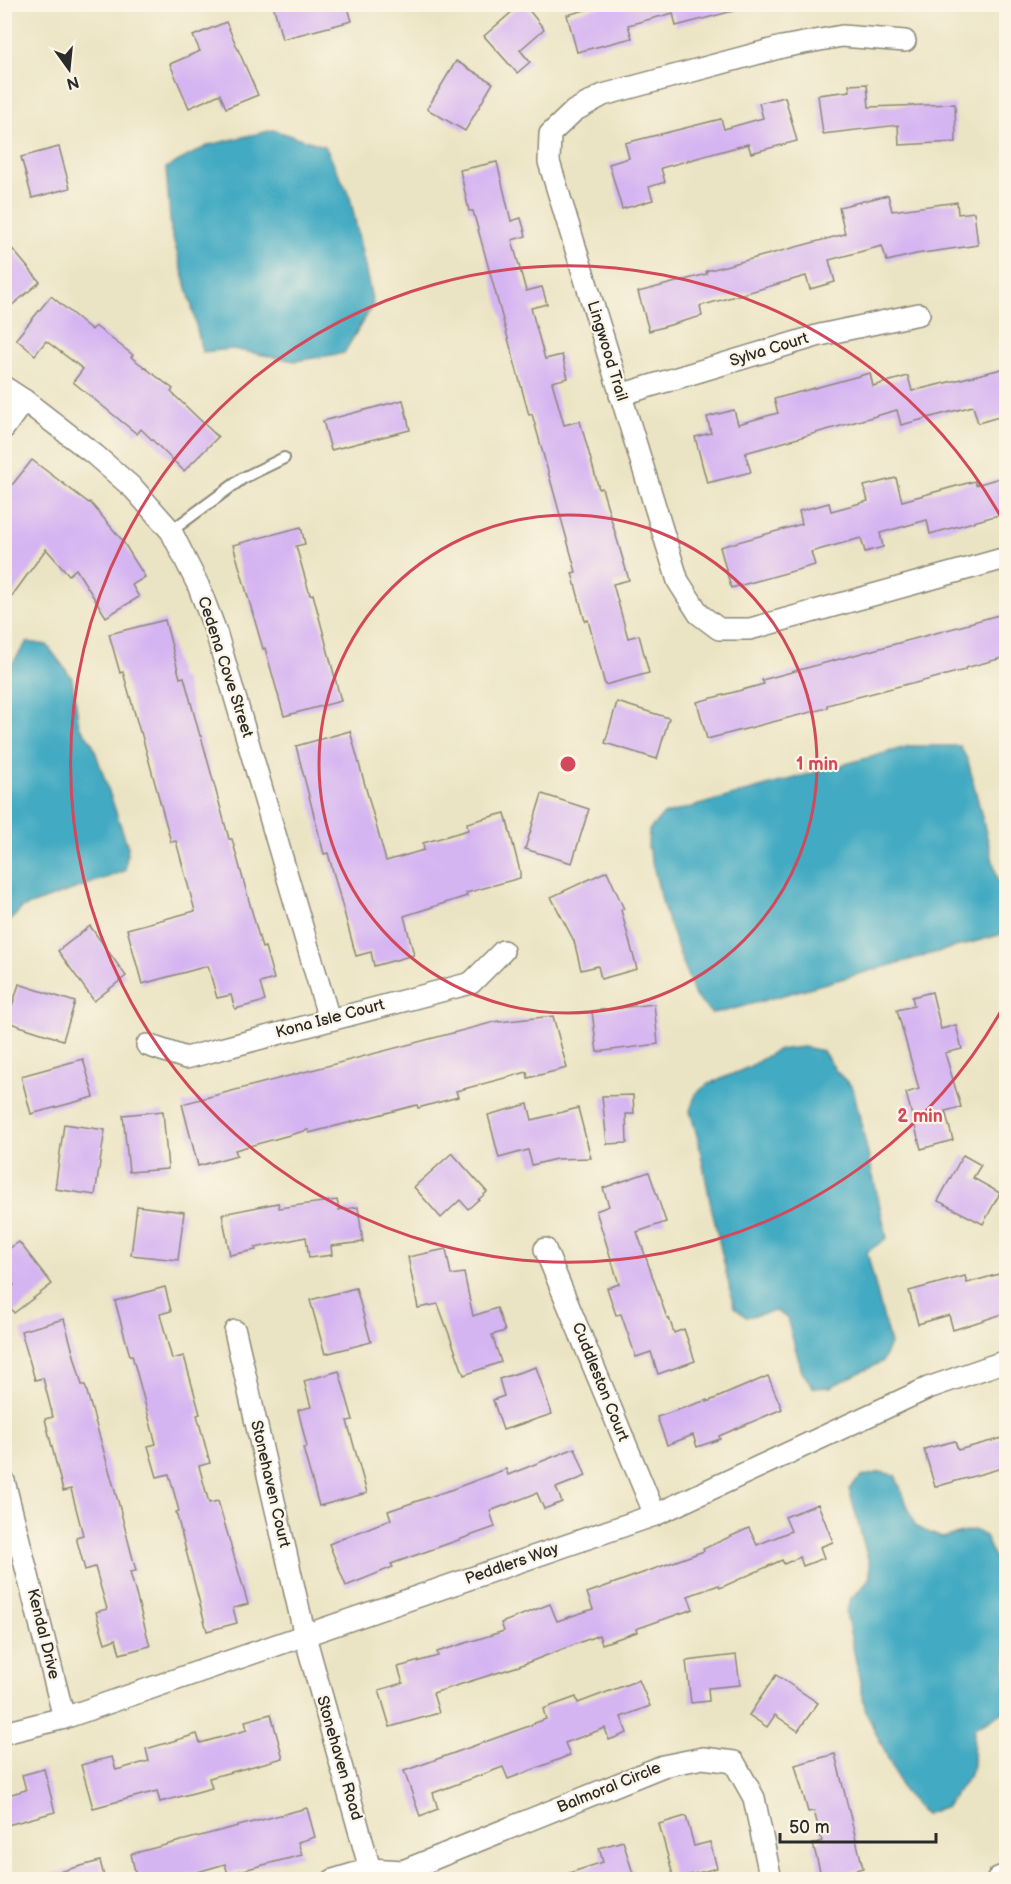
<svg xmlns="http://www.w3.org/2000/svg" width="1011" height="1884" viewBox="0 0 1011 1884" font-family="'Balsamiq Sans',sans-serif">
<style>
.water{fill:#42aac2;stroke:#366a76;stroke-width:1.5}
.building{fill:#d5b4f2}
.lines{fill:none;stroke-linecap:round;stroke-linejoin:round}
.service-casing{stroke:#8b8878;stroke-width:14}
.minor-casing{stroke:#8b8878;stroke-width:24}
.service{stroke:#fff;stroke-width:10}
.minor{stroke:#fff;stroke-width:21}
.ring{fill:none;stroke:#d1495b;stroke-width:3}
.labels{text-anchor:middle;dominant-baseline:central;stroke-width:4.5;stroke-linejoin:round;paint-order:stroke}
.street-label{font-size:16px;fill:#2b2b2b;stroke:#fcf5e5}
.centre{fill:#d1495b;stroke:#fcf5e5;stroke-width:3}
.ring-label{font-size:18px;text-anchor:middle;font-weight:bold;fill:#d1495b;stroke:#fcf5e5;stroke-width:4.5;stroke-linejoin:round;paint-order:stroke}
</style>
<rect width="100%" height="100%" fill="#fcf5e5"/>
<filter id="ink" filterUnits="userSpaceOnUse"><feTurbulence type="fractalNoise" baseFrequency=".0167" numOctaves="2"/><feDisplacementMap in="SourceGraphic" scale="12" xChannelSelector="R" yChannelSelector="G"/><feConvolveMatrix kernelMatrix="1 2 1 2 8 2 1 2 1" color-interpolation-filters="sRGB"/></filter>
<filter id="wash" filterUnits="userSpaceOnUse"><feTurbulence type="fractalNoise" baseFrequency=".008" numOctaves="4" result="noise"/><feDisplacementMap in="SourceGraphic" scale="24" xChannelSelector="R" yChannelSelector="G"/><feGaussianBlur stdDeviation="1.35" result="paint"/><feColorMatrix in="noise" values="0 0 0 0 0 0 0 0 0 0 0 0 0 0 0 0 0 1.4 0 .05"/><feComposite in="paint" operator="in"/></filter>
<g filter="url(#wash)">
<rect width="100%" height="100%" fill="#ebe4c4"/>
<g class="water">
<path d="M273,130L325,146L350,197L373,304L344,353L295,361L232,349L202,352L191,302L171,231L166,168L209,145Z"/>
<path d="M27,642L47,645L72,678L79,726L92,742L128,847L125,871L22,908L5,926V674Z"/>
<path d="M910,746H960L968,761L1006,913V925L1002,934L726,1011L711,1013L695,996L666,916L648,847L649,830L663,815Z"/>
<path d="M803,1047L823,1051L836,1071L853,1088L887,1238L867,1252L890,1344L882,1362L830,1387L814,1388L802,1372L787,1318L776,1311L746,1317L734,1307L710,1201L698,1139L690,1111L696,1093L709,1084L749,1067L777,1050Z"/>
<path d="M880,1472L895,1475L916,1527L942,1538L974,1530L985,1536L1006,1585V1711L974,1728L973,1765L969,1777L946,1806L925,1814L904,1792L866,1712L846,1612L851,1598L862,1588L870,1577L869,1563L849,1489L861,1477Z"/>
</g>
<g id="blocks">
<g class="building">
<path d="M273,4H347L352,21L282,39Z"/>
<path d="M521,4H524L544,29L520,50L530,62L517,73L484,36Z"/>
<path d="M607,4H737V10L676,26L673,13L628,25L632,38L577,52L567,15Z"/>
<path d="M226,22L258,95L226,108L220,94L189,108L170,64L200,51L193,36Z"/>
<path d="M456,61L493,83L465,131L427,109Z"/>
<path d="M867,84L869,107L955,104L956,142L899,145L898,125L823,134L818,95L850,91L849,85Z"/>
<path d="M785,97L797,141L751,153L748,144L661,168L665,182L649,187L653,200L622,209L609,164L629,158L625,143L721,119L724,129L763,118L759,103Z"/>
<path d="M59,147L70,188L32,198L21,157Z"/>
<path d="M497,162L511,221L521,218L526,236L512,240L526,291L542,287L547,304L531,308L545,359L562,355L568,378L552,382L564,425L580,421L599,489L602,488L629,580L613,584L628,638L639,635L649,673L605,685L588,620L585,621L572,573L576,572L532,414L529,415L473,211H469L460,170Z"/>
<path d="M888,195L892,211L957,202L958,214L974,212L978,245L916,254L887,261L882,246L829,260L835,282L810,289L806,276L700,306L702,316L649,331L638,292L707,274L706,271L845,234L839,207Z"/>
<path d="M4,239L40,282L4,312Z"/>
<path d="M51,296L92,330L95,326L133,355L131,357L173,389L171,392L218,437L184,471L141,429L137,434L73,382L83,369L46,341L35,355L16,339Z"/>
<path d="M1006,368V415L978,423L973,406L901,425L897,410L745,453L751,472L707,483L695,437L711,433L707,417L734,410L738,424L778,413L774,399L870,373L873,386L908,376L912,391Z"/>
<path d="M403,400L410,430L331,450L323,421Z"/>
<path d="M32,460L89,503L90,502L122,540L145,577L132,585L139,597L106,617L76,569L69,575L46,549L4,607V495Z"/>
<path d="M1006,476V513L930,534L927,520L880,533L883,547L865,552L861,538L811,552L815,565L731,588L720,547L802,524L799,511L829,503L831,511L868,501L864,486L896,478L902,501L975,481L976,485Z"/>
<path d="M301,527L305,544L296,546L310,595L313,594L341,701L284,716L265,648L263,649L233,545Z"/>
<path d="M1006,613V657L965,668V670L912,684L911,683L827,705V708L707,739L697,702L764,684L762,680L969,624V623Z"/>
<path d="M165,620L180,678L184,677L200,736H201L229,839H232L262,948L265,947L274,979L260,983L265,1001L235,1009L231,995L217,998L208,966L142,984L127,929L195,911L176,841L171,842L141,732H140L123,672L120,673L109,634Z"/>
<path d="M617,702L669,718L657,759L605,743Z"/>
<path d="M350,731L386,861L424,850L423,843L468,830L467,823L505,813L520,871V878L466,893L467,896L404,916L414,955L374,966L371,952L356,956L328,853L324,854L296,746Z"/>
<path d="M542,794L589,809L572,863L525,849Z"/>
<path d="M607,871L624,909L621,910L637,969L601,979L598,966L581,970L574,941L551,897Z"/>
<path d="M90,926L126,976L94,1001L58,951Z"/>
<path d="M19,984L75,1002L63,1040L7,1022Z"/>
<path d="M932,992L941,1029L956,1025L962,1049L945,1053L961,1107L945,1111L953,1140L921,1149L906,1093L919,1089L897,1010L914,1006L912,997Z"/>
<path d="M654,1004L658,1044L597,1052L592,1011Z"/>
<path d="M553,1016L567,1068L528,1078L527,1072L456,1091L458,1097L418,1108L417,1105L309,1133L308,1130L235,1150L237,1155L198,1166L182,1104L498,1021L499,1022Z"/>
<path d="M83,1059L94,1097L31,1114L21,1076Z"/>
<path d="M633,1095L634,1114H626L627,1143L607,1144L602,1096Z"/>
<path d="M528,1104L532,1120L578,1108L591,1158L556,1159L532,1165L528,1150L499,1158L488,1115Z"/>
<path d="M163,1111L168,1169L129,1172L123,1115Z"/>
<path d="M64,1124L105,1130L95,1195L55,1189Z"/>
<path d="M452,1153L487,1192L468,1209L460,1200L441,1218L414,1187Z"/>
<path d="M963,1155L981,1165L973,1178L1000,1193L983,1224L938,1201Z"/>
<path d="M649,1172L666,1222L637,1232L667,1318H669L674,1333L684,1329L695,1361L658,1374L651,1352L636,1357L621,1314L616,1315L607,1288L619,1284L596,1211L609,1206L603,1188Z"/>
<path d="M337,1200L339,1210L358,1207L363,1242L331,1246L332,1255L309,1258L306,1237L255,1248L256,1250L230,1255L222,1214L278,1203L279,1208Z"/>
<path d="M137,1206L184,1212L178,1260L131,1255Z"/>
<path d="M19,1242L52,1284L14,1313L4,1300V1293L14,1285L4,1272V1252Z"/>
<path d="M446,1249L451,1275L464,1273L473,1316L497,1308L505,1331L492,1335L501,1362L464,1375L438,1304L418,1308L408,1257Z"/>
<path d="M1006,1272V1313L953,1330L949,1315L918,1324L909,1291L965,1276L967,1283Z"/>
<path d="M165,1287L171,1311L160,1314L172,1359L184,1356L200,1414L197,1415L210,1463L199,1466L209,1503L218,1501L248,1604L233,1608L237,1623L207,1631L176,1512L179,1511L169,1474L157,1477L148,1446L156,1444L132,1355L130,1356L115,1301Z"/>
<path d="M356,1288L371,1342L325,1354L310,1300Z"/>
<path d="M64,1319L82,1385H85L119,1505L136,1571L130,1572L150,1646L120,1654L116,1639L105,1643L96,1612L107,1609L95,1567L85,1570L76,1537L83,1535L71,1489L63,1491L45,1419L53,1417L43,1378L35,1380L21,1331Z"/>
<path d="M536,1367L552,1414L503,1430L493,1400L504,1396L499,1379Z"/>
<path d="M339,1371L353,1420L347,1421L367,1493L319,1506L303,1448L307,1447L298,1410L311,1407L304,1381Z"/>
<path d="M768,1376L782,1409L719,1436L720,1439L697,1447L693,1435L667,1445L657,1417L707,1400V1402Z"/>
<path d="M1006,1437V1467L935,1487L924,1449L955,1441L958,1450Z"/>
<path d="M575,1448L586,1476L556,1488L562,1502L544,1509L537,1493L490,1511L495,1527L391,1564L393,1567L346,1586L329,1544L391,1519L388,1511L453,1489L506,1469L508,1475Z"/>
<path d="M818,1504L833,1542L820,1547L824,1558L803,1566L800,1557L784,1564L782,1560L720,1588L719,1585L688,1596L693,1609L636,1629L637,1632L602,1644L599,1635L519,1666L433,1693L439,1713L390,1727L379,1690L403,1683L398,1667L438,1656L437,1652L504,1631L501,1623L550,1604L557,1621L593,1609L587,1593L704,1551L703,1549L749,1528L757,1545L791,1531L785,1517Z"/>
<path d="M736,1655L740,1685L708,1688L709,1701L691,1703L686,1661Z"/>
<path d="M776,1675L818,1703L798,1731L775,1715L767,1727L749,1715Z"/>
<path d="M639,1680L650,1706L621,1717L627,1733L609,1740L605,1728L565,1743L570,1755L532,1770L508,1779L503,1767L433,1793L438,1809L420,1816L404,1771L532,1725V1724L546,1719L543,1709L576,1697L578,1703Z"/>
<path d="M271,1714L283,1758L209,1778L212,1788L160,1802L157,1791L93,1808L81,1765L112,1757L116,1770L149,1761L146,1749L197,1734L200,1743L247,1730L245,1721Z"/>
<path d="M835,1754L863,1868L822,1879L813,1844L822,1841L814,1811L808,1812L795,1765Z"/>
<path d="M44,1769L55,1812L4,1826V1796L26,1790L22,1775Z"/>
<path d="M307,1808L315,1837L298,1842L302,1855L228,1874L225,1864L170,1880H137L131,1854Z"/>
<path d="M686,1816L694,1846L710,1842L717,1868L674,1879L659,1824Z"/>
<path d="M623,1841L635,1880H560V1876L603,1862L599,1848Z"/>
<path d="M100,1861L105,1880H52L51,1874Z"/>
</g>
</g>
</g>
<g filter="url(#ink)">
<use href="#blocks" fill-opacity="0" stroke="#8b8878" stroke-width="1.5"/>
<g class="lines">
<defs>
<path id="service" d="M171,531L243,478L284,458"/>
<g id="minor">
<path d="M905,41L842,36L782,47L603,95L574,111L550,134L549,162L678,581L699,614L719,629H750L1006,558"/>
<path d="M4,387L24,400L95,455L134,489L171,531L198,585L216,632L329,1019"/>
<path d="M620,395L820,335L919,314"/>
<path d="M4,428L24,400"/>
<path d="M147,1045L186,1058L471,983L503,951"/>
<path d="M545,1249L655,1515"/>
<path d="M235,1331L305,1636L373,1880"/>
<path d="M4,1481L64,1718"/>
<path d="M4,1733L64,1718L655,1515L928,1388L1006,1361"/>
<path d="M998,1878L1006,1875"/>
<path d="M333,1880L370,1869L403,1871L663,1766L703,1758L734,1762L754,1798L771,1880"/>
</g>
</defs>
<use href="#service" class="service-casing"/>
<use href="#minor" class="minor-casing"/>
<use href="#service" class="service"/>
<use href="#minor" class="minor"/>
</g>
</g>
<g class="ring">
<circle cx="568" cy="764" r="249"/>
<path d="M1006 1002A498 498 0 1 1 1006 526"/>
</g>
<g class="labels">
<g class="street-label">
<text transform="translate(769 350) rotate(-17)">Sylva Court</text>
<text transform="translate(607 351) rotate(73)">Lingwood Trail</text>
<text transform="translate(225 667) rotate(72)">Cedena Cove Street</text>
<text transform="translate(330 1019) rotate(-15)">Kona Isle Court</text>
<text transform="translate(600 1382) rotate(68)">Cuddleston Court</text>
<text transform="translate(270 1484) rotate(77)">Stonehaven Court</text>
<text transform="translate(512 1564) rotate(-19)">Peddlers Way</text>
<text transform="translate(43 1634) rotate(76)">Kendal Drive</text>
<text transform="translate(339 1758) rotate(74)">Stonehaven Road</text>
<text transform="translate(609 1788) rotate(-22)">Balmoral Circle</text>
</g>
</g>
<circle cx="568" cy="764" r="9" class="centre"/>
<g class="ring-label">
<text x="817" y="770">1 min</text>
<text x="920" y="1122">2 min</text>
</g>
<rect width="1011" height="1884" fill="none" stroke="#fcf5e5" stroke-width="24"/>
<g transform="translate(69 69) rotate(165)" stroke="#fcf5e5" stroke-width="4.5" paint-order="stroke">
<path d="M0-4.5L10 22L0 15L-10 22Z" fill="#2b2b2b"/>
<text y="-9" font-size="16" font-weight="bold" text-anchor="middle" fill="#2b2b2b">N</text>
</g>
<path d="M780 1833v9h156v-9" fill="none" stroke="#2b2b2b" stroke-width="3"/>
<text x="789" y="1833" font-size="18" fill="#2b2b2b" stroke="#fcf5e5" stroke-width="4.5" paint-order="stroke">50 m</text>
</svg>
